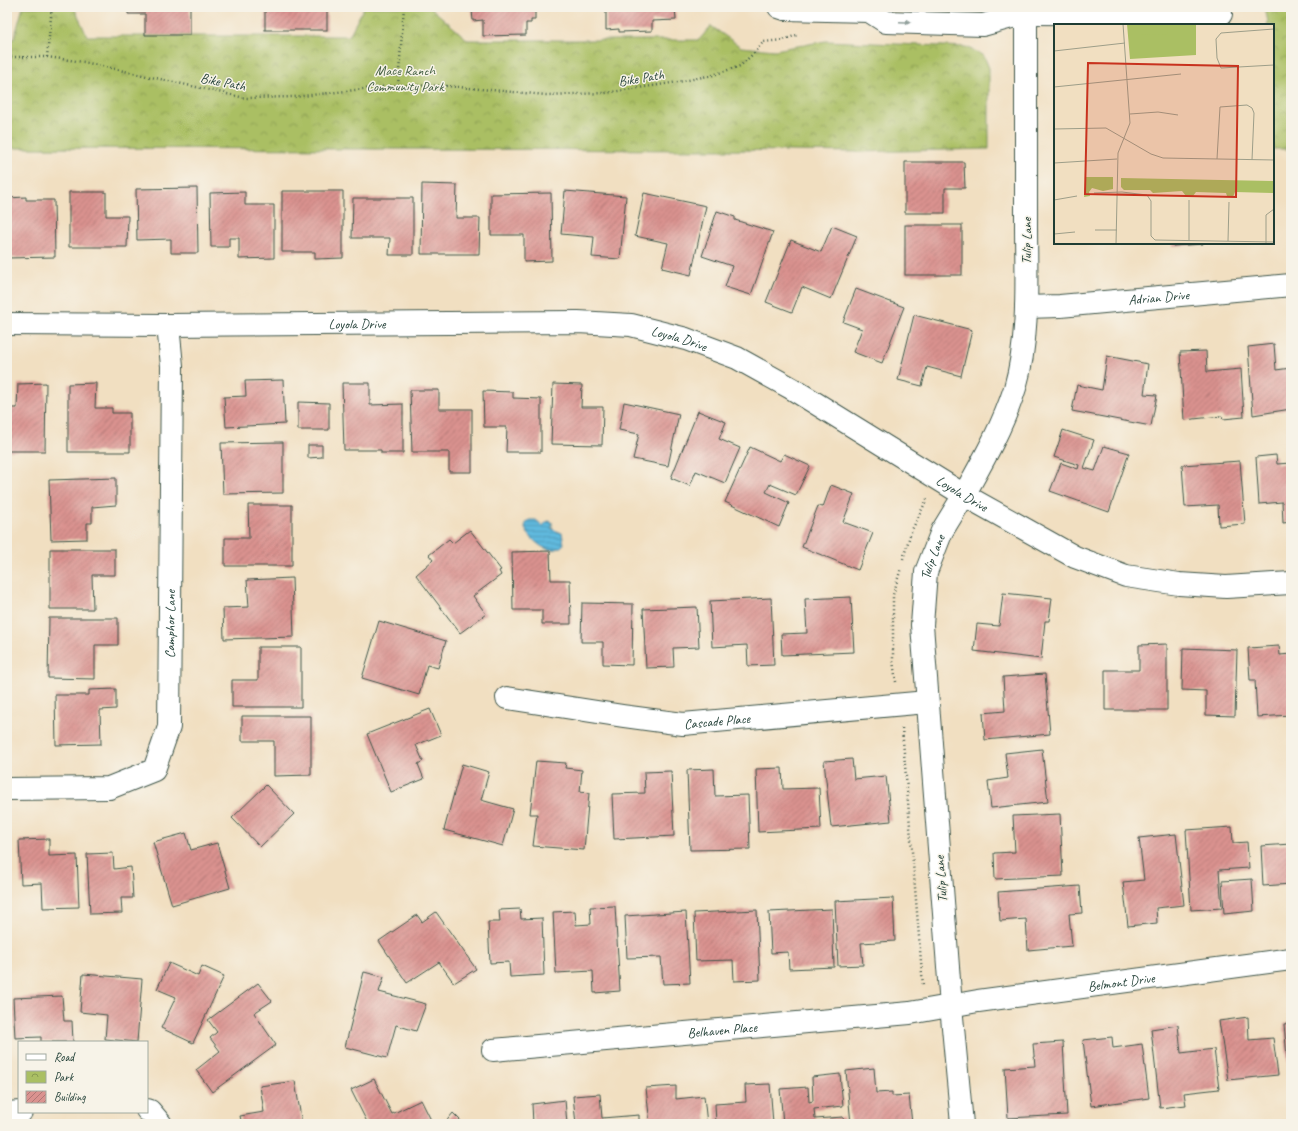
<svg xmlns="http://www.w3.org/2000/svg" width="1298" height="1131" viewBox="0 0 1298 1131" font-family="Caveat,sans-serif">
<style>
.park{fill:url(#park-crowns);stroke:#647e4c}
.water{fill:url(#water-rules);stroke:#407b89}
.building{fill:url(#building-hatch)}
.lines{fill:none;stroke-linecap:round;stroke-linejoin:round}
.street-casing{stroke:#3e5549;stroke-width:24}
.secondary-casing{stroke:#3e5549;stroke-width:24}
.path{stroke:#3e5549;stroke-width:2.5;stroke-dasharray:1 3;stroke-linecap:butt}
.street{stroke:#fff;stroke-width:22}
.secondary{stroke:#fff;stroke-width:22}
.oneway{fill:#8f9e9a}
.labels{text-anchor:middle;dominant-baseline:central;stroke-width:3;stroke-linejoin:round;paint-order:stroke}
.park-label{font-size:14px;fill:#425e40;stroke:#f7f3e8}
.street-label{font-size:14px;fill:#1f3d34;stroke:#f7f3e8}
.inset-road{fill:none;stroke:#9d9e89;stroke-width:1}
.view{fill:#c8321e;fill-opacity:0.15;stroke:#c8321e;stroke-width:2}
.inset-edge{fill:none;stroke:#1f3d34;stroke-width:2}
</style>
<defs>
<pattern id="park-crowns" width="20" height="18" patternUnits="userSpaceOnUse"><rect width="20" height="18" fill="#aabf63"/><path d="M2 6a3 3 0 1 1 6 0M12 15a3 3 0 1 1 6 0" fill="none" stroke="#8a9c52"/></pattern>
<pattern id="water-rules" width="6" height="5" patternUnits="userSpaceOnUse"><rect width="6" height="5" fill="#61b9de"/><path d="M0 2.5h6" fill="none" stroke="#4f98b5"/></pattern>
<pattern id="building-hatch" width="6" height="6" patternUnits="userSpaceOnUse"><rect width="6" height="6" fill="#da928f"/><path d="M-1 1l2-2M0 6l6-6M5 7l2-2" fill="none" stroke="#b07876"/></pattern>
</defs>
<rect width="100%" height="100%" fill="#f7f3e8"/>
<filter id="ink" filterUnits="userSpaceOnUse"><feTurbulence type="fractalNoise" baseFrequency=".025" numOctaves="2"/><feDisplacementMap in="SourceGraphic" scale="8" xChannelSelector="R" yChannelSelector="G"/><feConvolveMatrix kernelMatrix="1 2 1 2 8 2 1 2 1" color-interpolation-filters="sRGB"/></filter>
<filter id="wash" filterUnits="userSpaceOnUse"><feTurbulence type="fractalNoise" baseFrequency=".012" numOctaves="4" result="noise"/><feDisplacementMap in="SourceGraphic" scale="16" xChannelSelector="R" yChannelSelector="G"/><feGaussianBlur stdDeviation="0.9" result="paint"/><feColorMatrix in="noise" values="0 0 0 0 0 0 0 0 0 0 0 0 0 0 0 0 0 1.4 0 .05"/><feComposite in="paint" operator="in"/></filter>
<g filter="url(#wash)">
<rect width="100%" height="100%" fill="#f1dfc1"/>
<g class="park">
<path d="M23,7H74L87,36H349L364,7H430L468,40H699L711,26L741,47L775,50L826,41L966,47L984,56L989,68V149L858,152L725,150L7,148V39H14Z"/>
<path d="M1265,7H1291L1290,149H1273V25H1267L1268,22Z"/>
</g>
<path class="water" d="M529,520H536L543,526L546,522L549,521L552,522V529L562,533L564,544C553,556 539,547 530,536C528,534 526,531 525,528C525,524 527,522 529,520Z"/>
<g id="blocks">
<g class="building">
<path d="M128,7H190V35H145V14H128Z"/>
<rect x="265" y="7" width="62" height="23"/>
<path d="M468,7H535V20H531V23H526V35L483,36V20L473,21L472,10H468Z"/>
<path d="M606,7H675L676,20L652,21V31L619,32V29L606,30Z"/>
<path d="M905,162H964L965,188H945V213H905Z"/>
<path d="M422,184L457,185L456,218H480L479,254H421Z"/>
<path d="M197,188L198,253H171V239L137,240L136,189Z"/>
<path d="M282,191H343V258L315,259V252H282Z"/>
<path d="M565,191L626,196L620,259L592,257L594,237L561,234Z"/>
<path d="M69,192H106V216H128L127,247H69Z"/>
<path d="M245,192V205H274V258L239,259V238H229V247H211L210,193Z"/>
<path d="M551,193L552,261L524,262V235H491V194Z"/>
<path d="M644,193L706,206L691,275L662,268L668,243L635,236Z"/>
<path d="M26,197V200H54L55,257L7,258V198Z"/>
<path d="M353,198H413V255H389L390,238H352Z"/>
<path d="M717,211L735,217V220L773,232L751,295L725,287L732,266L702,256Z"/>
<rect x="905" y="225" width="57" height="50"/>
<path d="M832,226L857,236L831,299L802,287L792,312L766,302L791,240L821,252Z"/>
<path d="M1173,243H1203V244L1173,246Z"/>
<path d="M856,289L904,307L882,363L853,352L862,329L843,322Z"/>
<path d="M914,315L972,330L961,376L927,367L922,386L898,380Z"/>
<path d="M1274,344L1276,370L1291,368V409L1253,415L1248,347Z"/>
<path d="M1206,351L1207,372L1241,369L1244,417L1223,419L1222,416L1184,420L1180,352Z"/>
<path d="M1107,356L1148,364L1144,394L1157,395L1151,426L1072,411L1077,385L1102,390Z"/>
<path d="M283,380L285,424L226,427L224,397L246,396L245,381Z"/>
<path d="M46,383L45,451H7V408H17L18,384Z"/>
<path d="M96,383L95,408H112V413H130V452H68V384Z"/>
<path d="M342,383H370V405L403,404V453H381V450H344Z"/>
<path d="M553,384L582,385L581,407H603L602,445L551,444Z"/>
<path d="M410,390H439V409H472V472H449V452H412Z"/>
<path d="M483,391L513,392V398L541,399V452H506L507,427H484Z"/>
<path d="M298,402L329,403V430H298Z"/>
<path d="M624,402L679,414L668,466L633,459L639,434L619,430Z"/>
<path d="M698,411L726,422L719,439L740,448L725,483L696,471L690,486L671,478Z"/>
<path d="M1063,430L1094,440L1084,468L1095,471L1104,446L1129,453L1109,512L1050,491L1061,463L1078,469L1079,465L1054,457Z"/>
<path d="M283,442V493L223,494L221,443Z"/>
<path d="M308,445H322V457L308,458Z"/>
<path d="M750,447L780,461L784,454L810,466L796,495L770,484L766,492L789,503L779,527L725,502Z"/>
<path d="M1276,455L1277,464L1291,463V522L1283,523L1282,502L1259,504L1256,457Z"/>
<path d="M1240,461L1245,524L1219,526L1218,505L1185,507L1182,465Z"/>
<path d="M116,478V505L92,507V523H87V539L51,540L49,480Z"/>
<path d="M831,485L854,494L843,522L873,533L858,570L802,547L818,506L823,507Z"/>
<path d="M248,505H292V566H225V538H249Z"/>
<path d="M470,530L501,570L499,571L501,575L473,596L486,614L460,633L416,575L433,560L429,555L449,539L453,543Z"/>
<path d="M50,549H115V575H92L93,609H50Z"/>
<path d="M550,551L551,580H570L571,624H542V610H513L512,552Z"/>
<path d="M292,578L294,637L224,639L223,608L249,607L247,580Z"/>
<path d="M1003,593L1052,598L1049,621H1045L1041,659L974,651L977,624L999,626Z"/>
<path d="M851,597L854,652L782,655L781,634L807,633L805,599Z"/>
<path d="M771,598L774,665L748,666L747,645L712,647L710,601Z"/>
<path d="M582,603L633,604L632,665L603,664V642H581Z"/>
<path d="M697,607L699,647L673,648L674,667L646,668L643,609Z"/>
<path d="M49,618H118V645H95V679L48,678Z"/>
<path d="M379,621L446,641L438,668L427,665L419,695L362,678Z"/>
<path d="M1167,644V710H1105V670H1139V645Z"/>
<path d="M1279,646L1280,655L1291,654V715L1257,717L1255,680H1250L1248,648Z"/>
<path d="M258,647H301V707H232V680H258Z"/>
<path d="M1183,648L1237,650L1235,716L1206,715V691L1182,690Z"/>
<path d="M1045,674L1050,734L985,740L983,713L1005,711L1003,677Z"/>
<path d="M116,689V709L100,710L101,744L56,745L55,695H89V690Z"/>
<path d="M430,709L441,735L416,745L423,761L418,764L424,779L391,792L367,734Z"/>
<path d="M242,716H311V775L274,776V741H242Z"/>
<path d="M1042,749L1048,802L991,808L988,781L1008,778L1005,753Z"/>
<path d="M852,759L854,779L886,776L891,821L831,827L824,761Z"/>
<path d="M536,761L566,763L565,768L582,770L580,792L589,793L584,850L533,846L537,814H530Z"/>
<path d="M462,764L489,772L481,800L513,809L503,846L444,830Z"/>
<path d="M782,768L783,789L819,788L821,829L758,832L756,769Z"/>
<path d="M714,769L715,796L748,795L750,849L690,850L687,770Z"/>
<path d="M671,771L674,836L614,839L612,794L645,793L644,772Z"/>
<path d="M266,785L294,814L260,847L232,818Z"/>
<path d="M1060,814L1063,876L995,879L994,853L1015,852L1013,816Z"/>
<path d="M1232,827L1233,843L1247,842L1249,868L1219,870L1222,908L1191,910L1186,830Z"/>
<path d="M186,833L191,850L217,843L230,888L172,905L153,842Z"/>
<path d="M1176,834L1184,905L1156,908L1157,923L1128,926L1123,882L1144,880L1139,838Z"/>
<path d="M49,839V856L77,855L79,907L43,908L42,883L21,884L19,840Z"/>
<path d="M1291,844V884L1263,886L1261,846Z"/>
<path d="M113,853L114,869L131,867L133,898H121L122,913L90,914L87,854Z"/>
<path d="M1252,879L1254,911L1224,914L1222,881Z"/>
<path d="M1080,886L1082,913L1069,914L1072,946L1028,950L1026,919L1000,921L998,892Z"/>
<path d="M893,898L895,941L861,943L863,965L838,966L835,901Z"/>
<path d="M615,906L620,991L594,993L593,971L556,973L553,912L575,911L576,925L591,924L590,907Z"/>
<path d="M520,909L521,919L542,918L544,975L510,977L509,962L490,963L488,922H500L499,910Z"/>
<path d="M832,909L834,967L789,969L788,952L771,953L769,912Z"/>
<path d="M757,910L760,980L734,981L733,960L696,961L694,913Z"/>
<path d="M436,912L476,969L454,983L439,962L407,983L379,941L417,915L422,922Z"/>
<path d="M686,912L690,983L663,984L661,957L627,958L625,916Z"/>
<path d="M169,963L198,976L202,966L224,976L193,1043L161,1028L176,997L157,989Z"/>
<path d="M364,972L384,977L379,992L426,1004L416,1031L396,1025L387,1058L345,1047Z"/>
<path d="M83,974L142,979L137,1042L105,1039L107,1015L80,1012Z"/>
<path d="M258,983L272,1001L254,1013L276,1045L212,1092L196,1070L220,1051L210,1038L217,1032L208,1020Z"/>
<path d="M62,996L64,1021H72L73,1042H41V1037L15,1038L13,998Z"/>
<path d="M1248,1017L1249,1040L1273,1038L1278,1075L1228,1080L1219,1021Z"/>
<path d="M1291,1023V1079H1289L1284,1024Z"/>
<path d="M1178,1025L1181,1053L1214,1049L1219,1089L1184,1093L1186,1105L1160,1108L1151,1029Z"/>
<path d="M1112,1037L1113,1048L1142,1044L1149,1098L1091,1106L1083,1040Z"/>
<path d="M1063,1042L1067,1115L1008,1118L1005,1068L1035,1066L1033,1044Z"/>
<path d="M874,1068L876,1093L892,1092V1096L909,1095L912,1124H851L846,1071Z"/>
<path d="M840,1074L843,1106L814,1109L815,1119L843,1117L844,1124H783L780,1089L808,1087L809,1102L813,1101L812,1077Z"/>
<path d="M374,1079L392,1114L421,1100L433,1124H368L351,1090Z"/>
<path d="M295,1081L302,1124H242L240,1116L264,1112L260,1086Z"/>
<path d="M770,1084L773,1124H716L715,1104L746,1102L745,1085Z"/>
<path d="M676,1086V1099L704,1096L707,1124H650L646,1088Z"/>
<path d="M600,1094L602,1118L639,1115V1124H576L573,1096Z"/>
<path d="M565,1100L567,1124H533L532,1104Z"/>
<path d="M453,1113L464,1124H444Z"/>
</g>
</g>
</g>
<g filter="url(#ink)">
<use href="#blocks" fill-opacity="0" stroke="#3e5549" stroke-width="1"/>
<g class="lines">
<defs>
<g id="street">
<path d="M1026,13L1221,14"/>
<path id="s1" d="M1026,307L1060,306L1291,285"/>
<path id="s2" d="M507,698L623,716L683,724L927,702"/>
<path id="s3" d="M7,789L109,788L154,770L169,727L172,366L168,325"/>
<path id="s4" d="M493,1050L910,1013L978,1001L1291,959"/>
<path d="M147,1110L150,1111L161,1124"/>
<path d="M7,1113L21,1112"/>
<path id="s5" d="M962,1124L951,1006L922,625L926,572L942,531L964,495"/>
</g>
<g id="secondary">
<path d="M779,7L785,9L869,11L886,22L983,25L1026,13"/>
<path id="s6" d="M7,324L168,325L578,322L631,325L686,339L737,358L791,388L964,495L1075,557L1126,576L1179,584L1226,587L1291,583"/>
<path d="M964,495C983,461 1003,426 1015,388C1030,336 1026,276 1026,222C1026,151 1026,79 1026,7"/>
</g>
</defs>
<use href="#street" class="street-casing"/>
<use href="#secondary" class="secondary-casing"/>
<g class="path">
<path d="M1244,9L1253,7"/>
<path d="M7,57H47L84,62L245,98L294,97L398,85L447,86L546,95L605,93L678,82L713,75L740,66L753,54L763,42L783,40L797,35"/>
<path d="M47,57L52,7"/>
<path d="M398,85L404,7"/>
<path d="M903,559L911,532L927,499"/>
<path d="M896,682L893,661V595L901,568"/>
<path d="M902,728L923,986"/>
</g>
<use href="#street" class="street"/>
<use href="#secondary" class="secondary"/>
</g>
<defs><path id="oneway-solid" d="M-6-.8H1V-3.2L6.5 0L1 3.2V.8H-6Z"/></defs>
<use class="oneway" href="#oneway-solid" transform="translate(905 22) rotate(2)"/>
</g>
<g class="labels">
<g class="park-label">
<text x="405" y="70">Mace Ranch<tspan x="405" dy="16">Community Park</tspan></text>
</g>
<g class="street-label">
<text transform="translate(641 78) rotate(-9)">Bike Path</text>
<text transform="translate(223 82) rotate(11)">Bike Path</text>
<text transform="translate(1026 241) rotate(-90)">Tulip Lane</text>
<text stroke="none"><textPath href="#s1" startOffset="133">Adrian Drive</textPath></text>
<text stroke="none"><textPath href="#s6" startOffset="350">Loyola Drive</textPath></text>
<text stroke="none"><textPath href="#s6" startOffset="674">Loyola Drive</textPath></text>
<text stroke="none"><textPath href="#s6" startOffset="998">Loyola Drive</textPath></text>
<text stroke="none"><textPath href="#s5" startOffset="570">Tulip Lane</textPath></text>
<text stroke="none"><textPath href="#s3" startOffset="299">Camphor Lane</textPath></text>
<text stroke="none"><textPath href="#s2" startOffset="212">Cascade Place</textPath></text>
<text transform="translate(941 879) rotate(-94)">Tulip Lane</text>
<text stroke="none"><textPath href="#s4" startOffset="632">Belmont Drive</textPath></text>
<text stroke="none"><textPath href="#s4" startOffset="230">Belhaven Place</textPath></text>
</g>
</g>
<g transform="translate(1054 24)">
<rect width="220" height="220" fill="#f1dfc1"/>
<path d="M73,0H142V31L76,35ZM32,153H59V165L49,167L38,164L35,168L36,172L30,173ZM67,154L220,157V169L181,168L179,173L173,172L172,169L142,168L139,172H132L128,167L99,169L96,166H70L67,163Z" fill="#aabf63"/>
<path d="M87,0H114L113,10L87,11Z" fill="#aabf63"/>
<path class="inset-road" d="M220,5L167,9L162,15L163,34L167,44L220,41M0,27L71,19M0,63L127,50M76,90L104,88L124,91M0,105L52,104L97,130L109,134L220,136M163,135L166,83L193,81L198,84L200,89L198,136M0,139L63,135M40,169L68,168L93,171L97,177V212L101,216L220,218M63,170H81M0,176L23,172M135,176V216M41,206H63M0,210L21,208M174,217L175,178M62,220L64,129L76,99L69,0M212,220V191L220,185"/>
<path class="view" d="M34,39L184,42L182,173L31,170Z"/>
<rect width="220" height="220" class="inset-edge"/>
</g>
<rect width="1298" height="1131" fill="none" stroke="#f7f3e8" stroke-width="24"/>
<rect x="18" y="1041" width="130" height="72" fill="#f7f3e8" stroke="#a1aaa0"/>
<rect x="26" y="1054" width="20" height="6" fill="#ffffff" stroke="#a1aaa0"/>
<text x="54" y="1061" font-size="12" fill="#1f3d34">Road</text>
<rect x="26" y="1071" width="20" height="12" fill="url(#park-crowns)" stroke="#a1aaa0"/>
<text x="54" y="1081" font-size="12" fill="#1f3d34">Park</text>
<rect x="26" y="1091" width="20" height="12" fill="url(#building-hatch)" stroke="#a1aaa0"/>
<text x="54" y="1101" font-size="12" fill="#1f3d34">Building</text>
</svg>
